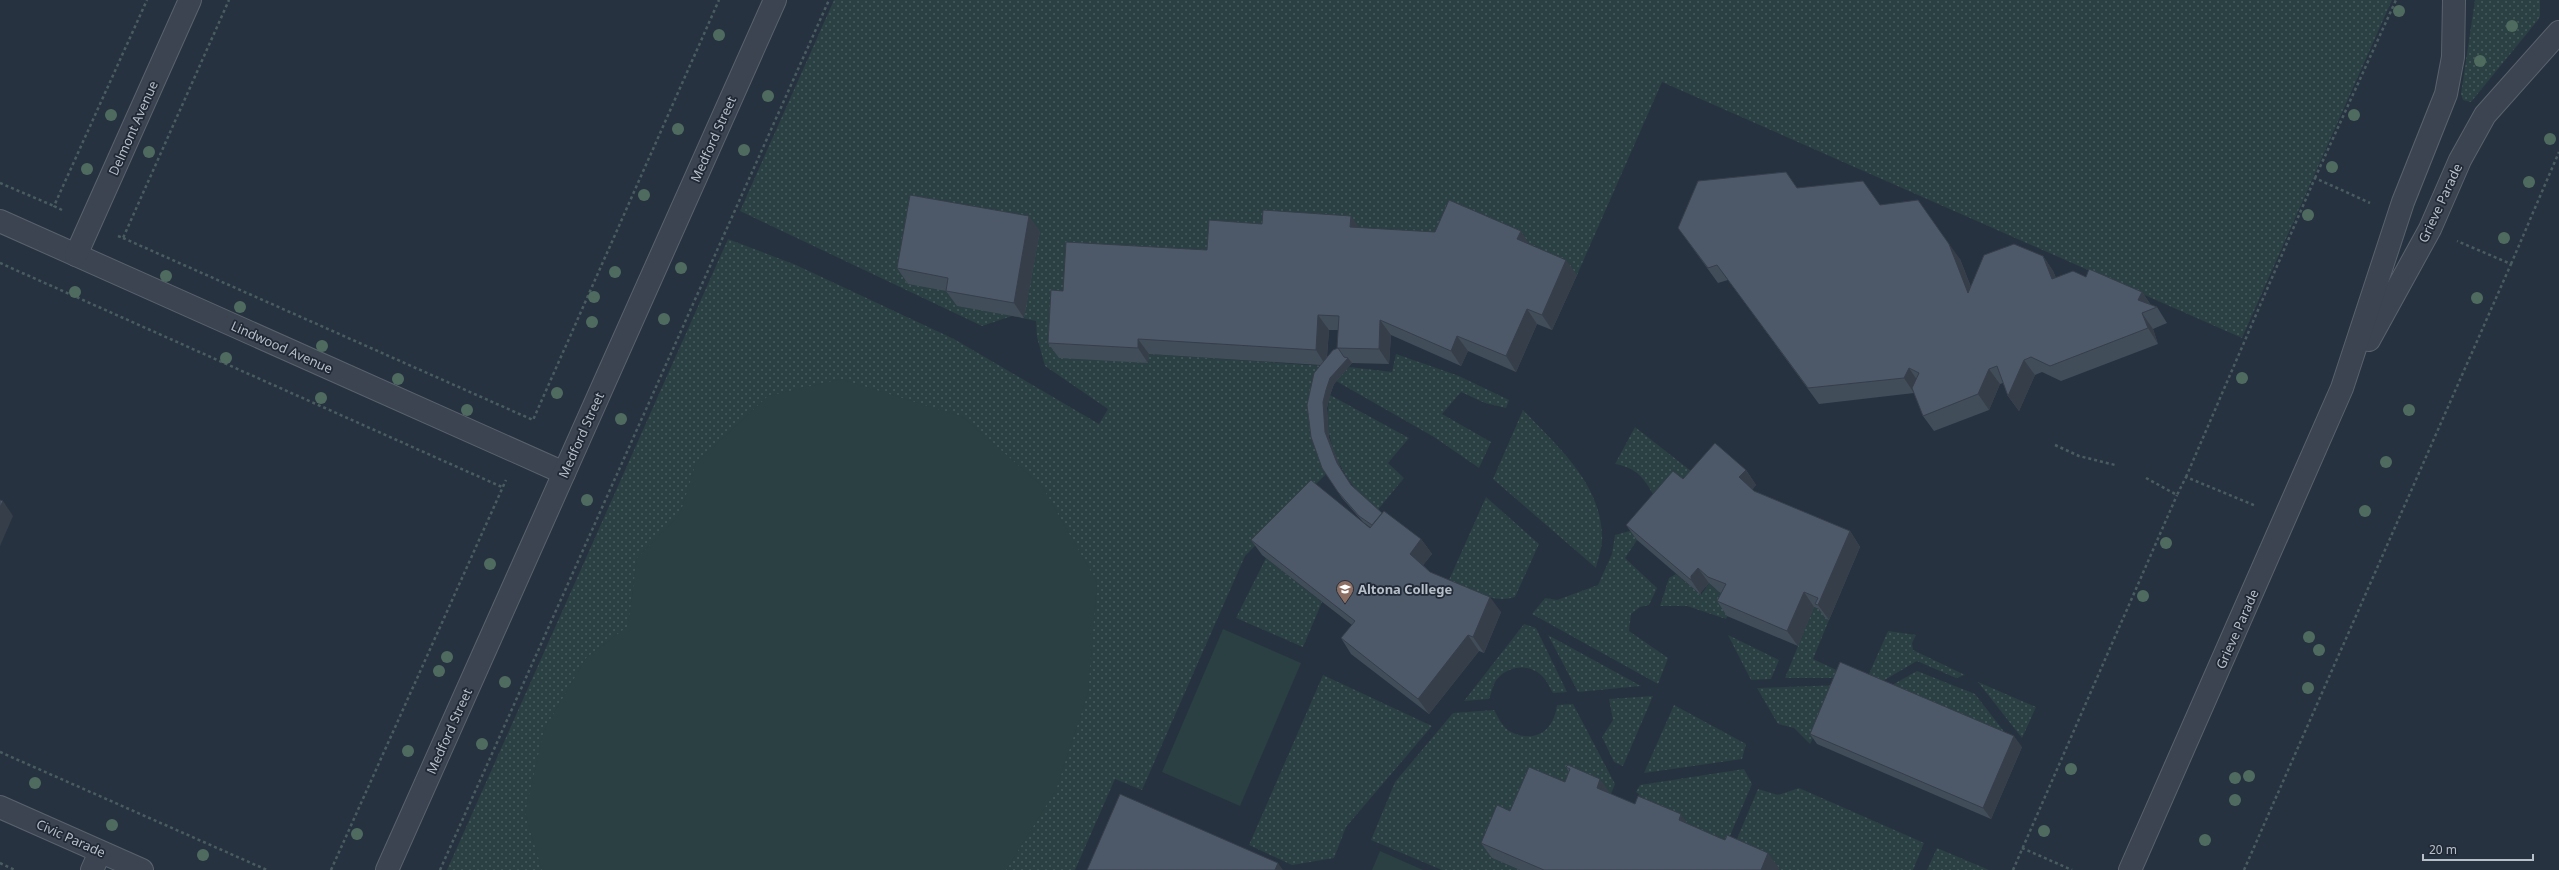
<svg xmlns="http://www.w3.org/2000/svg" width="2559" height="870" viewBox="0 0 2559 870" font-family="'Noto Sans',sans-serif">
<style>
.grass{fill:url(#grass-dots)}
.park{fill:#2a4042}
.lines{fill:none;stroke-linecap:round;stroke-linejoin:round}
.minor-casing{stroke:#59626d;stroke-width:24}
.path{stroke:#495d60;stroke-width:2.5;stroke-dasharray:3 3;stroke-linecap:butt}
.minor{stroke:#3b4450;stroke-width:22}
.tree{fill:#4f6b5f}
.wall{fill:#424d5a;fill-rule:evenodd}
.shaded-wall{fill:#363e4a}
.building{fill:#4d5969;stroke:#363e4a}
.labels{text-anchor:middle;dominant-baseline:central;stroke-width:3.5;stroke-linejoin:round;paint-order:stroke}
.street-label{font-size:13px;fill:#b7bfca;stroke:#202935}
.poi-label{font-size:13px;font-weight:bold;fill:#b7bfca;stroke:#202935;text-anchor:start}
</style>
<defs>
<pattern id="grass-dots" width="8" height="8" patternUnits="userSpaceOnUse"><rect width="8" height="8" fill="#2a4042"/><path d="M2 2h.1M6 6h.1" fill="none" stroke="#475a5c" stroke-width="1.8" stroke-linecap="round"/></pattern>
</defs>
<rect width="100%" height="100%" fill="#273240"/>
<g class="grass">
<path d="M834,0H2392L2242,338L1662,82L1577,275L1528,254L1446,247L1217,265L1077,257L1148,363L1149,354L1326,366V474L1245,556L1142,790L1115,779L1075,870H447L728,239L796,265L954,339L1099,424L1108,409L1045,366L1037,337L1036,321L1012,316L982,326L740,211Z"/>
<path d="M2475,0H2540V16L2538,20L2471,102L2463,100L2461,94Z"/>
<path d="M1396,354L1459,376L1509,400L1506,408L1485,403L1461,392L1442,414L1491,442L1479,468L1434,437L1336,381L1349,367L1392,372Z"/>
<path d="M1330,395L1409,438L1388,463L1404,478L1376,512C1344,481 1320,441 1330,395Z"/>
<path d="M1523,410C1557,446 1600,482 1602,535C1603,546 1598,558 1596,568L1493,479Z"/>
<path d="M1635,427L1705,482L1637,540L1625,558L1657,588L1649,605L1640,607L1631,614L1629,631L1668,658L1658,684L1532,614L1545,598L1557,600L1598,585L1612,554L1615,535L1641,528L1654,496C1644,478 1637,468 1615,464Z"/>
<path d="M1486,497L1539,544L1515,597C1492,604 1469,590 1449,580Z"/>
<path d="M1266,558L1322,602L1303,647L1236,618Z"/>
<path d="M1676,574L1701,595L1709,583L1719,592L1736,599L1726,619L1687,606H1660L1669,578Z"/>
<path d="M1814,607L1829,613L1826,619L1829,620L1813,659L1847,675L1846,678H1785Z"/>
<path d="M1524,624L1536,628L1567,692L1553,693C1550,688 1547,681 1543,677C1532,664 1511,665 1499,677C1493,682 1492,692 1489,699L1464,701Z"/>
<path d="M1888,631L1916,635L1912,643L1913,650L1965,675L1956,678L1917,661L1876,685L1869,674Z"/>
<path d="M1548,635L1641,686L1578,692Z"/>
<path d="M1728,635L1779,660L1771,679L1751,680Z"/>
<path d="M1917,671L1975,694L2013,743L1885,689Z"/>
<path d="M1323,675L1432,726L1346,827L1334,858L1292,865L1249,845Z"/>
<path d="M1978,682L2036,707L2022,738Z"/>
<path d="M1841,685L1810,744L1794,728L1778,724L1757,688Z"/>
<path d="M1653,696L1623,766L1614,762L1602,737L1613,720L1609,699Z"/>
<path d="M1573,704L1615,784L1611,794L1578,780L1492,858L1520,870H1442L1371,840L1395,782L1453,713L1494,710C1498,717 1503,728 1511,732C1536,744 1554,730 1557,705Z"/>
<path d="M1674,705L1746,744L1742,759L1644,773Z"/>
<path d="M1744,769L1752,784L1724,850L1631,813L1639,794L1636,792L1640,785Z"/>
<path d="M1799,788L1924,843L1913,870H1778L1779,868L1731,853L1758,789L1778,795Z"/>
<path d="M1937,848L1989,870H1927Z"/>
</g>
<g class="park">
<path d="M841,379L963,417L1042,486L1097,582L1088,693L1056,790L1006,870H542L525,813L544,730L586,658L628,626L637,558L680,514L696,463L768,396Z"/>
<path d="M1223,629L1301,663L1240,806L1162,772Z"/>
<path d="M1380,851L1423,870H1372Z"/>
</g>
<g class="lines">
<defs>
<g id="minor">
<path d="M0,221L564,473"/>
<path d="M76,255L190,0"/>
<path d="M2369,340L2430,229L2460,160L2485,115L2559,32"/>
<path d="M0,807L142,870"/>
<path d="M92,870L100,852"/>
<path d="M387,870L775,0"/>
<path d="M2130,870L2342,388L2403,202L2446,94L2453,57L2454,0"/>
</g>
</defs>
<use href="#minor" class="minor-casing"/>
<g class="path">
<path d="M2315,178L2396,0"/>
<path d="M0,183L54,206"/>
<path d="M62,210L54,206L147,0"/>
<path d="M118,236L123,238L229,0"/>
<path d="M123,238L533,420L719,0"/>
<path d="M0,263L502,487"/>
<path d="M2511,264L2559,152"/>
<path d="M2055,445L2079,456L2115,465"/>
<path d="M2186,477L2315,178L2370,203"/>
<path d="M2146,478L2177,495L2186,477L2256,506"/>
<path d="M0,752L267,870"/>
<path d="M2022,848L2072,870"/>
<path d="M0,863L15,870"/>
<path d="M331,870L506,480"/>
<path d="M440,870L829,0"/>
<path d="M2013,870L2177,495"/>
<path d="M2244,870L2511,264L2457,241"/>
</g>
<use href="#minor" class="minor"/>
</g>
<g class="tree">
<circle cx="2399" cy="11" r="6"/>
<circle cx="2512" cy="26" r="6"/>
<circle cx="719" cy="35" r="6"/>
<circle cx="2480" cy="61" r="6"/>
<circle cx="768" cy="96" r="6"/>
<circle cx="111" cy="115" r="6"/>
<circle cx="2354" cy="115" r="6"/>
<circle cx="678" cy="129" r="6"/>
<circle cx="2550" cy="139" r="6"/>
<circle cx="744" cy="150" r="6"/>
<circle cx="149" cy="152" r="6"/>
<circle cx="2332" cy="167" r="6"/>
<circle cx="87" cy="169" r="6"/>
<circle cx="2529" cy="182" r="6"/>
<circle cx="644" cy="195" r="6"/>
<circle cx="2308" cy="215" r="6"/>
<circle cx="2504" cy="238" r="6"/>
<circle cx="681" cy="268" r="6"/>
<circle cx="615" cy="272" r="6"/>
<circle cx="166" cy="276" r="6"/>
<circle cx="75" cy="292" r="6"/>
<circle cx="594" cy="297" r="6"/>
<circle cx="2477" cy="298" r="6"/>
<circle cx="240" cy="307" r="6"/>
<circle cx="664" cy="319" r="6"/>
<circle cx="592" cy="322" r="6"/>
<circle cx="322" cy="346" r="6"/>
<circle cx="226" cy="358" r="6"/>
<circle cx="2242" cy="378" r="6"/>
<circle cx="398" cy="379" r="6"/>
<circle cx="557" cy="393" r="6"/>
<circle cx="321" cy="398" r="6"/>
<circle cx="467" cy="410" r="6"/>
<circle cx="2409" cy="410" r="6"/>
<circle cx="621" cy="419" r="6"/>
<circle cx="2386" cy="462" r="6"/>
<circle cx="587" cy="500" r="6"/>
<circle cx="2365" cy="511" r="6"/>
<circle cx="2166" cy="543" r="6"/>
<circle cx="490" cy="564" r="6"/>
<circle cx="2143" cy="596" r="6"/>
<circle cx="2309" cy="637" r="6"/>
<circle cx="2319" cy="650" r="6"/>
<circle cx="447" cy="657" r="6"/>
<circle cx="439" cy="671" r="6"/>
<circle cx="505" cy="682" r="6"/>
<circle cx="2308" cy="688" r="6"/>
<circle cx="482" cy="744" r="6"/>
<circle cx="408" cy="751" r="6"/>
<circle cx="2071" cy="769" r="6"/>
<circle cx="2249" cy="776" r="6"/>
<circle cx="2235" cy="778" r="6"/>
<circle cx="35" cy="783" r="6"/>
<circle cx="2235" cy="800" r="6"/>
<circle cx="112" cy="825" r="6"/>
<circle cx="2044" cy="831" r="6"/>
<circle cx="357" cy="834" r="6"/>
<circle cx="2205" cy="840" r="6"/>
<circle cx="203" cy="855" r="6"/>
</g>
<g class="wall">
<path d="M1797,188L1880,205L1960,259L1971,287L2043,256L2053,271L2056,278L2086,277L2142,292L2151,305L2157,307L2167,323L2153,329L2158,344L2061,381L2042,372L2035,375L2019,411L2008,396L2003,383L2000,384L1989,410L1934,431L1923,416L1914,393L1819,404L1728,280L1718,283L1678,228Z"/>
<path d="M1262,224L1359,228L1529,244L1577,275L1552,330L1537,324L1516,372L1468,351L1461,366L1391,335L1389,364L1352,363L1334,384L1330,395L1327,408L1329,438L1341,469L1352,486L1382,513L1421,539L1432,554L1423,565L1430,572L1501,612L1484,653L1479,651L1429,714L1351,654L1341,638L1352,625L1262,555L1251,540L1370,528V527L1363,522L1342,498L1322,468L1320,365L1149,354L1148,363L1059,358L1048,343L1063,291L1207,250ZM1329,330H1338V348L1327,357Z"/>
<path d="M1040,231L1024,318L957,306L946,291L908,284L897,268Z"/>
<path d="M1746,470L1756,485L1752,489L1754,491L1850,531L1860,547L1829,620L1826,619L1819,609L1814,607L1798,646L1727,616L1717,601L1721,593L1719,592L1709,583L1701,592V595L1637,540L1626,525Z"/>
<path d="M1810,734L2022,747L1991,819L1817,744Z"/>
<path d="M1568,765L1611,794L1635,804L1688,824L1779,868L1778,870H1520L1492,858L1481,843L1565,782L1569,772L1566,767Z"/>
</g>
<g class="shaded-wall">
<path d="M1029,216L1040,231L1024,318L1014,303Z"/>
<path d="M1351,216L1362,231L1350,227Z"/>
<path d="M1521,231L1531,247L1517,239Z"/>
<path d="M1949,244L1960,259L1979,308L1968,293Z"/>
<path d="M2043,256L2053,271L2062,294L2052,279Z"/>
<path d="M1566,260L1577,275L1552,330L1542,315Z"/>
<path d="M2142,292L2152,307L2138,300Z"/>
<path d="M1527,309L1537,324L1516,372L1506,356Z"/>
<path d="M2142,313L2153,329L2158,344L2148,328Z"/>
<path d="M1318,315L1329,330L1326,366L1316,350Z"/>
<path d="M1380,320L1391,335L1389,364L1379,349Z"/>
<path d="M1457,336L1468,351L1461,366L1451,351Z"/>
<path d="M1138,339L1149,354L1148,363L1138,348Z"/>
<path d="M1348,358L1352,363L1334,384L1330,395L1327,408L1329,438L1341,469L1355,491L1337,463L1325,432L1323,402L1326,390L1330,378Z"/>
<path d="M2024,360L2035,375L2019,411L2008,396Z"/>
<path d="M1909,368L1919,383L1914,393L1904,378Z"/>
<path d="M1989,369L2000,384L1989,410L1978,394Z"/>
<path d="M1746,470L1756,485L1750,493L1739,477Z"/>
<path d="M3,501L13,516L0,546V507Z"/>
<path d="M1850,531L1860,547L1829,620L1818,605Z"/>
<path d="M1421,539L1432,554L1420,569L1410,554Z"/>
<path d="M1698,568L1709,583L1701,592V595L1691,580V576Z"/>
<path d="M1804,592L1814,607L1798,646L1787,631Z"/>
<path d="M1490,597L1501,612L1484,653L1473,637Z"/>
<path d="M1468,635L1479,651L1429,714L1418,699Z"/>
<path d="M2014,736L2022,747L1991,819L1983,808Z"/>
<path d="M1600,779L1611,794L1597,788Z"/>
<path d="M1681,814L1692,830L1679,820Z"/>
<path d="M1768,853L1779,868L1778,870H1761Z"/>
<path d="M1278,863L1283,870H1275Z"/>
</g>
<g class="building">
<path d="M1786,172L1797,188L1863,181L1880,205L1918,200L1949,244L1968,293L1984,255L2014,244L2043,256L2052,279L2073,271L2086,277L2089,269L2142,292L2138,300L2157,307L2142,313L2148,328L2050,366L2031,357L2024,360L2008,396L1997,366L1989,369L1978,394L1923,416L1912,388L1919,373L1909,368L1904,378L1808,388L1717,265L1708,268L1678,228L1698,181Z"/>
<path d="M910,195L1029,216L1014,303L946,291L948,278L897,268Z"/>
<path d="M1449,200L1521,231L1517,239L1566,260L1542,315L1527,309L1506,356L1457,336L1451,351L1380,320L1379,349L1337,348L1339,316L1318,315L1316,350L1138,339V348L1048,343L1051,290L1063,291L1066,242L1207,250L1209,220L1262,224L1263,210L1351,216L1350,227L1435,232Z"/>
<path d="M1338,348L1344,357L1348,358L1330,378L1326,390L1323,402L1325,432L1337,463L1351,485L1382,513L1372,525L1359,516L1338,492L1322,468L1311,437L1307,405L1314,373L1333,350Z"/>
<path d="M1715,443L1746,470L1739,477L1754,491L1850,531L1818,605L1815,604L1818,598L1804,592L1787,631L1717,601L1726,584L1708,577L1698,568L1691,576V580L1626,525L1673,471L1683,479Z"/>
<path d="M1311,480L1370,528L1384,511L1421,539L1410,554L1430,572L1490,597L1473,637L1468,635L1418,699L1341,638L1355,621L1251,540Z"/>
<path d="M0,500L3,501L0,507Z"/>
<path d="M1840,662L2014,736L1983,808L1810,734Z"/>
<path d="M1568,765L1600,779L1597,788L1635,804L1638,796L1681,814L1679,820L1720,838L1725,840L1727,835L1768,853L1761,870H1544L1481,843L1497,805L1510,811L1529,767L1565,782L1570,769L1566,767Z"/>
<path d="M1120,794L1278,863L1275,870H1087Z"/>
</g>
<defs>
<symbol id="school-pin" viewBox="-11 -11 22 30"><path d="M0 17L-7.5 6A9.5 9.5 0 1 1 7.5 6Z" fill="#8d6e63" stroke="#202935"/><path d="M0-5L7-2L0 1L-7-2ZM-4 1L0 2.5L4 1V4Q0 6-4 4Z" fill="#fff"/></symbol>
</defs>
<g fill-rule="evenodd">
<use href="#school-pin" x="1335" y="579" width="20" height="27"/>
</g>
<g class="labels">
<g class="street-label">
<text transform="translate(133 128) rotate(-66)">Delmont Avenue</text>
<text transform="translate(713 139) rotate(-66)">Medford Street</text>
<text transform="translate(2440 203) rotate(-65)">Grieve Parade</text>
<text transform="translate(282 347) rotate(24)">Lindwood Avenue</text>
<text transform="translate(581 435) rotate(-66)">Medford Street</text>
<text transform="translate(2237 629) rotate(-66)">Grieve Parade</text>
<text transform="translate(449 731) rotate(-66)">Medford Street</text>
<text transform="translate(71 838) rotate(24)">Civic Parade</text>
</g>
<g class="poi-label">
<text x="1358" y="589">Altona College</text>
</g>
</g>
<path d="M2423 854v6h110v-6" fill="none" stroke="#b7bfca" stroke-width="2"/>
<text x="2429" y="854" font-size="12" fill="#b7bfca" stroke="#202935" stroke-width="3" paint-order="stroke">20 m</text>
</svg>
